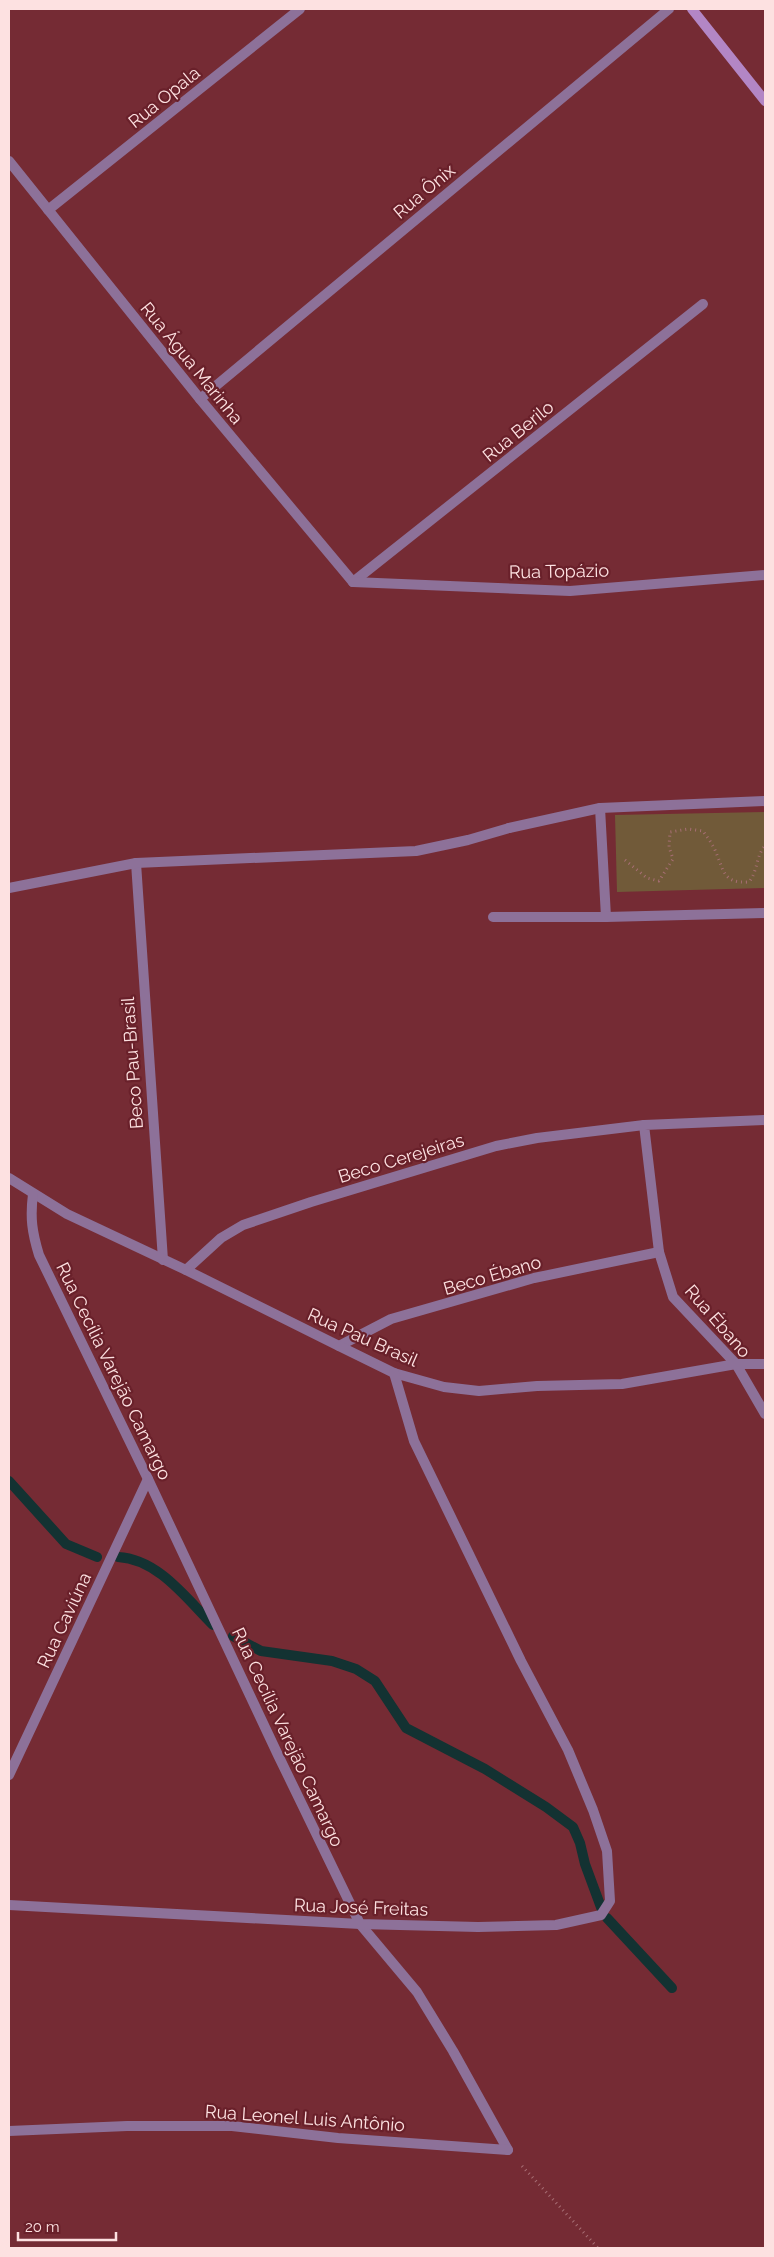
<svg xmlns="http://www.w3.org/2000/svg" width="774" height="2257" viewBox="0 0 774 2257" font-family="Raleway,sans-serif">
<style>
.green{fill:#715a39}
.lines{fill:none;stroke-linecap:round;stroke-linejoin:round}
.stream{stroke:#133232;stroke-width:10}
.path{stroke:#a76e74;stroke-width:3;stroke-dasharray:1 4;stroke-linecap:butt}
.lane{stroke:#8d7199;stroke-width:10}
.street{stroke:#8d7199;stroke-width:10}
.secondary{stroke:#b386c5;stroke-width:10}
.labels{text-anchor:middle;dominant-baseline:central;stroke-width:4.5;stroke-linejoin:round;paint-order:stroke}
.street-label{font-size:18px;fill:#fde1e1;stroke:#69202a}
</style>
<rect width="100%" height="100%" fill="#752b34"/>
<path class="green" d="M765,812V888L617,892L615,815Z"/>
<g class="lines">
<g class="stream">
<path d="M9,1481L66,1544L97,1557"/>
<path d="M118,1557C158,1559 186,1598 213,1625"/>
<path d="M233,1636L261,1651L332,1661L356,1669L375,1681L406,1728L485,1769L546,1807L573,1827L580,1843L585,1864L602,1910"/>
<path d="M607,1918L672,1988"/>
</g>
<g class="path">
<path d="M625,860L647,878L659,881L673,859L669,847L670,832L688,829L703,831C707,837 711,842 714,848C724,868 721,884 749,882C758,871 756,855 765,846"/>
<path d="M522,2166L598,2248"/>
</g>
<g class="lane">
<path d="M136,863L163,1260"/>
<path d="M9,888L136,863L416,851L468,840L509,828"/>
<path d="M186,1270L221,1238L243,1225L311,1202L496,1146L537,1138L644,1125"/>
<path d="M339,1346L391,1319L534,1278L659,1252"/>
</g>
<g class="street">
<path d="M9,161L200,399L353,582"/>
<path d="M48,210L300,9"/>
<path d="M200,399L669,9"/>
<path d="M353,582L703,304"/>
<path d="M353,582L570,591L765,575"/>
<path d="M600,808L606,917"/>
<path d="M509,828L600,808L765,801"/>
<path d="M493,917H606L765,913"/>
<path d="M765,1120L644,1125L659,1252L673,1297L736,1364L765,1414"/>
<path d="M9,1178L67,1214L186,1270L339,1346L394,1373L444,1387L479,1391L537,1386L622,1384L736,1364H765"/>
<path d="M33,1194C30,1218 32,1232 39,1255L148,1479L278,1755L360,1924L417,1992L453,2051L508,2150"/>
<path d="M9,1775L148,1479"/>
<path d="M9,1905L360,1924L478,1927L556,1925L601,1915L610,1901L607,1851L593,1810L568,1750L521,1661L414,1441L394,1373"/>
<path d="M9,2131L127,2126H232L338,2138L508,2150"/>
</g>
<path class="secondary" d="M692,9L765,101"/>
</g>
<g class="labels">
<g class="street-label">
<text transform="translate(164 97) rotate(-39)">Rua Opala</text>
<text transform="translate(424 191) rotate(-40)">Rua Ônix</text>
<text transform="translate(192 363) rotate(51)">Rua Água Marinha</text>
<text transform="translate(518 431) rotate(-39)">Rua Berilo</text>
<text transform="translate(559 571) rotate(-1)">Rua Topázio</text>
<text transform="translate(132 1063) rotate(-94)">Beco Pau-Brasil</text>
<text transform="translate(401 1158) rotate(-17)">Beco Cerejeiras</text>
<text transform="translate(492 1275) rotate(-16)">Beco Ébano</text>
<text transform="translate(718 1321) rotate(49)">Rua Ébano</text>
<text transform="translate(363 1337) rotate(24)">Rua Pau Brasil</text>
<text transform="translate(114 1371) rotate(64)">Rua Cecília Varejão Camargo</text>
<text transform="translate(64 1620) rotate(-65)">Rua Caviúna</text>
<text transform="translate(288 1737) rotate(65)">Rua Cecília Varejão Camargo</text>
<text transform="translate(361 1907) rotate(2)">Rua José Freitas</text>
<text transform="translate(305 2118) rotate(4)">Rua Leonel Luis Antônio</text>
</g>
</g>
<rect width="774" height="2257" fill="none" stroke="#fde1e1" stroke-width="20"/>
<path d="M18 2232v8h98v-8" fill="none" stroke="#fde1e1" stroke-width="2.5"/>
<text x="25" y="2232" font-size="15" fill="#fde1e1" stroke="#69202a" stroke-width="4" paint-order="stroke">20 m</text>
</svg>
